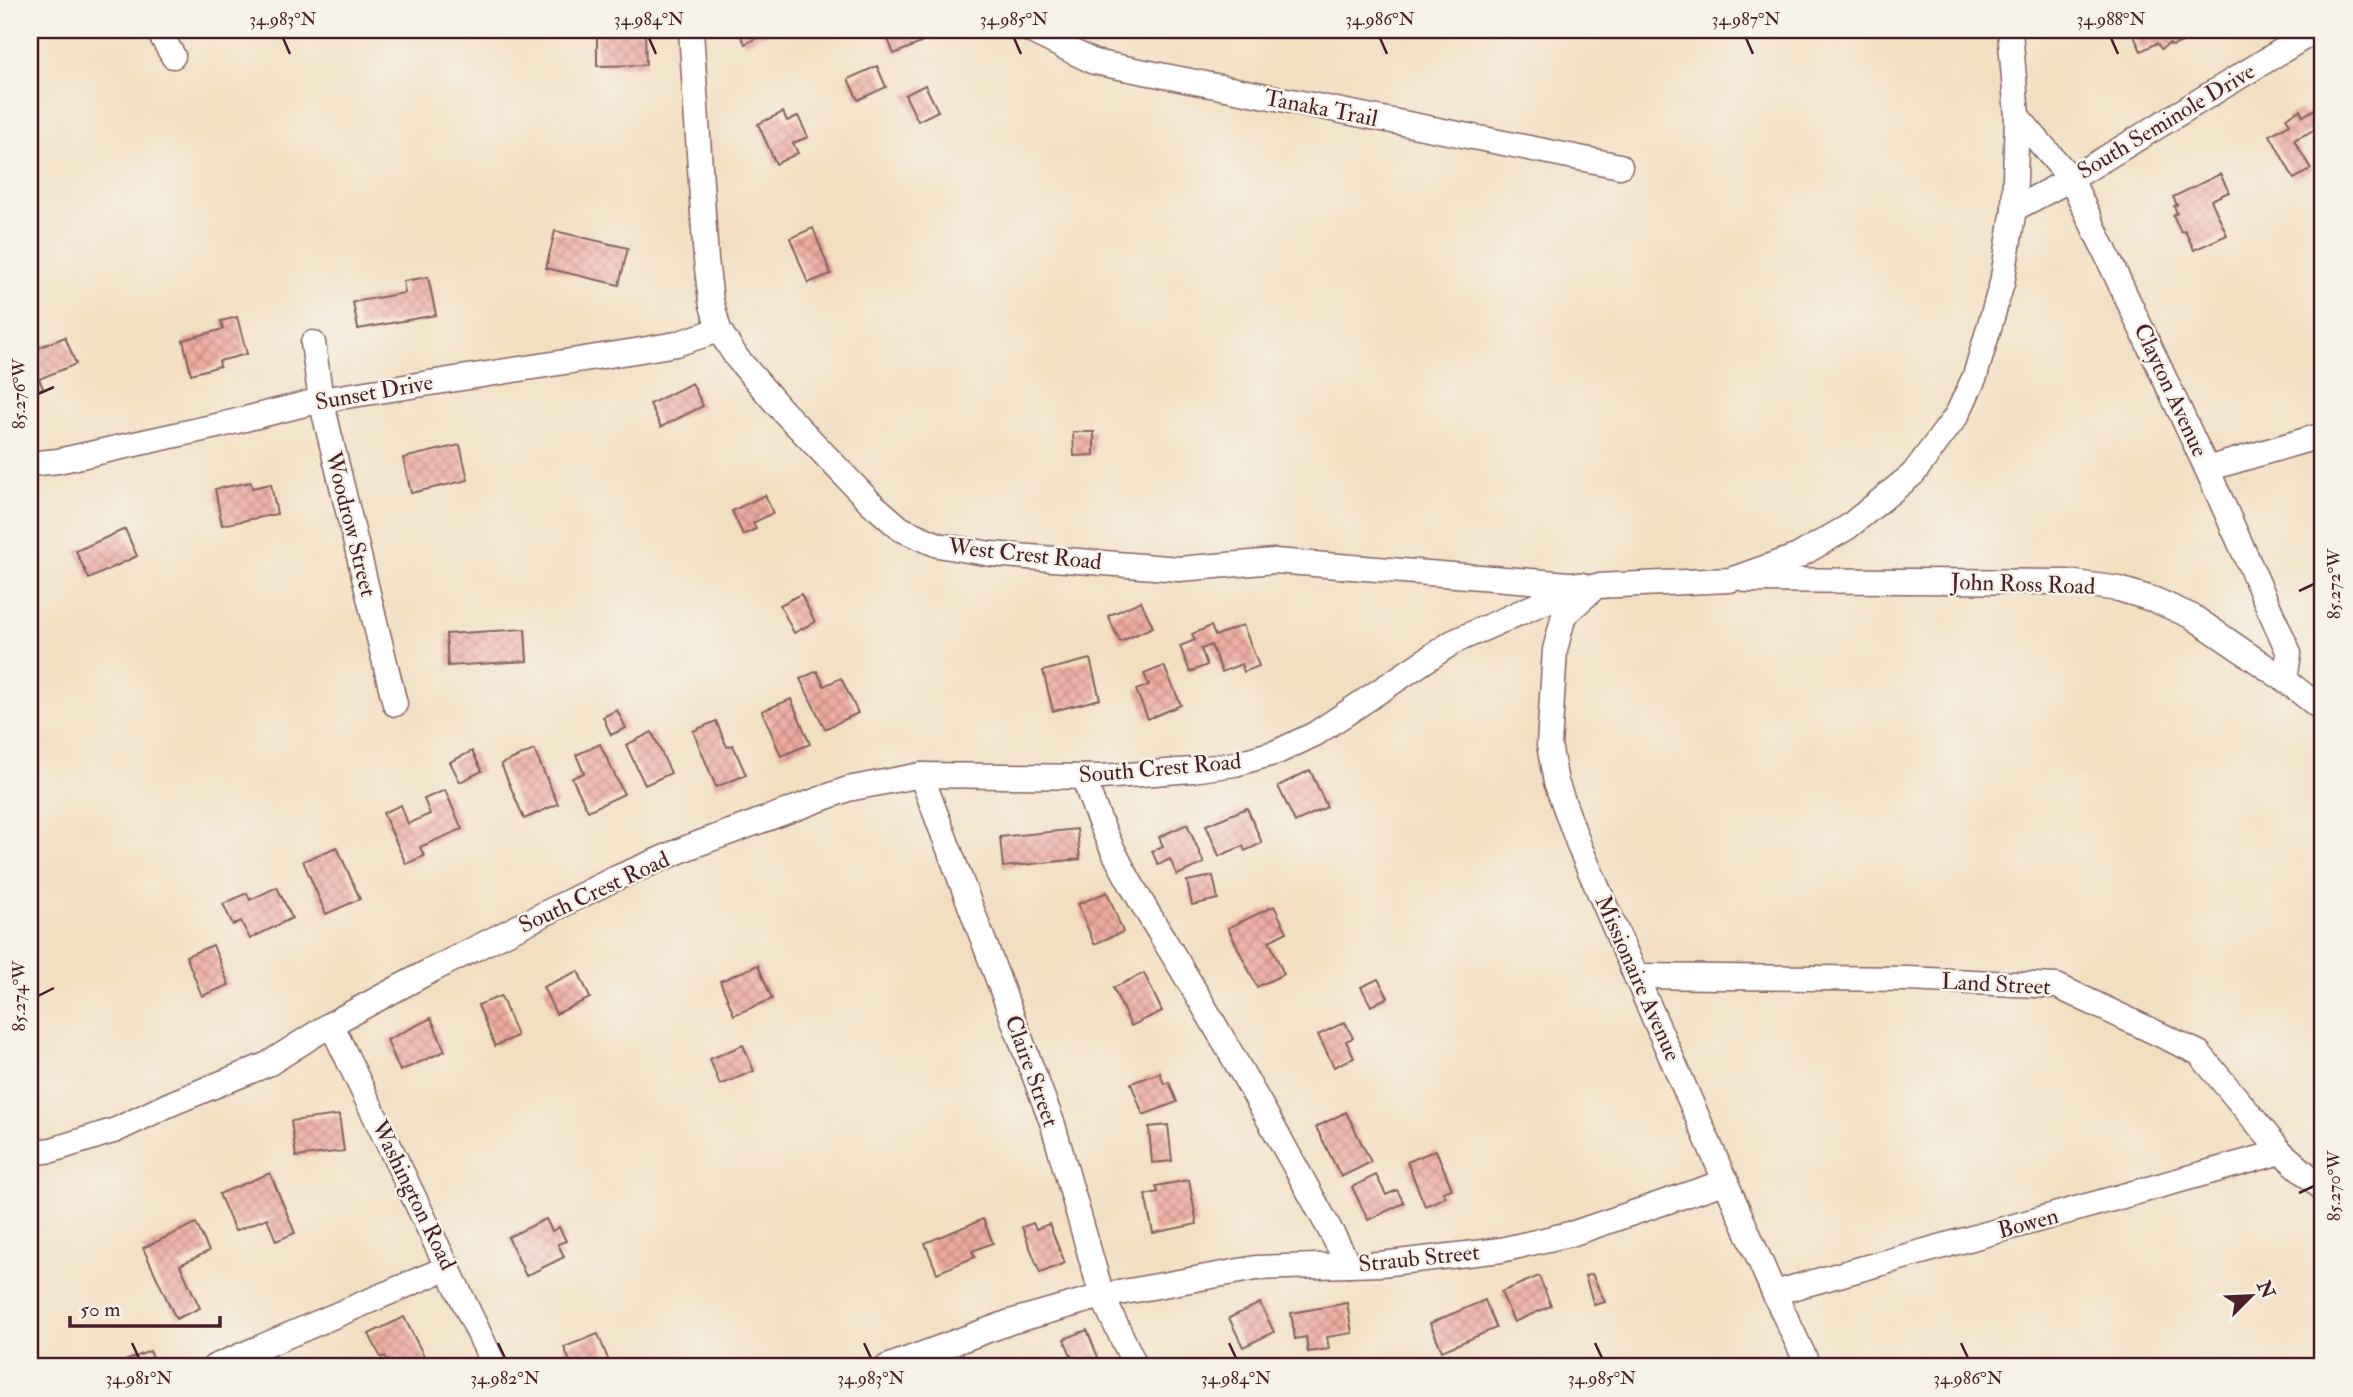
<svg xmlns="http://www.w3.org/2000/svg" width="2353" height="1397" viewBox="0 0 2353 1397" font-family="'IM FELL Double Pica',serif">
<style>
.building{fill:url(#building-cross-hatch)}
.lines{fill:none;stroke-linecap:round;stroke-linejoin:round}
.minor-casing{stroke:#856260;stroke-width:27}
.minor{stroke:#fff;stroke-width:24}
.ticks{fill:none;stroke:#4a1f2b;stroke-width:2.5}
.labels{text-anchor:middle;dominant-baseline:central;stroke-width:5;stroke-linejoin:round;paint-order:stroke}
.street-label{font-size:23px;fill:#4a1f2b;stroke:#f7f3e8}
.neatline{fill:none;stroke:#4a1f2b;stroke-width:2.5}
.ticks-label{font-size:18px;text-anchor:middle;fill:#4a1f2b}
</style>
<defs>
<pattern id="building-cross-hatch" width="8" height="8" patternUnits="userSpaceOnUse" patternTransform="scale(1.75)"><rect width="8" height="8" fill="#eeaaa1"/><path d="M0 0l8 8M0 8l8-8" fill="none" stroke="#c38a83"/></pattern>
</defs>
<rect width="100%" height="100%" fill="#f7f3e8"/>
<filter id="ink" filterUnits="userSpaceOnUse"><feTurbulence type="fractalNoise" baseFrequency=".0143" numOctaves="2"/><feDisplacementMap in="SourceGraphic" scale="14" xChannelSelector="R" yChannelSelector="G"/><feConvolveMatrix kernelMatrix="1 2 1 2 8 2 1 2 1" color-interpolation-filters="sRGB"/></filter>
<filter id="wash" filterUnits="userSpaceOnUse"><feTurbulence type="fractalNoise" baseFrequency=".00686" numOctaves="4" result="noise"/><feDisplacementMap in="SourceGraphic" scale="28" xChannelSelector="R" yChannelSelector="G"/><feGaussianBlur stdDeviation="1.57" result="paint"/><feColorMatrix in="noise" values="0 0 0 0 0 0 0 0 0 0 0 0 0 0 0 0 0 1.4 0 .05"/><feComposite in="paint" operator="in"/></filter>
<g filter="url(#wash)">
<rect width="100%" height="100%" fill="#f2dfc2"/>
<g id="blocks">
<g class="building">
<path d="M738,30H772L745,44Z"/>
<path d="M884,30H916L921,43L894,54Z"/>
<path d="M2131,30H2196L2198,35L2173,46L2169,44L2161,49L2157,43L2141,51Z"/>
<path d="M645,32L646,65L597,66V33Z"/>
<path d="M877,66L886,87L858,100L848,79Z"/>
<path d="M925,85L938,111L918,121L905,95Z"/>
<path d="M2322,105L2323,146L2314,130L2294,140L2311,169L2294,179L2270,135L2290,124L2286,118L2300,110L2303,116Z"/>
<path d="M783,112L787,121L798,116L808,137L793,143L798,153L776,164L758,124Z"/>
<path d="M2220,174L2229,192L2211,200L2227,235L2194,250L2185,231L2181,232L2173,215L2177,213L2174,206L2177,205L2173,197Z"/>
<path d="M813,228L831,274L808,283L790,238Z"/>
<path d="M555,231L628,248L619,285L546,268Z"/>
<path d="M428,277L436,315L358,329L353,302L405,293L403,281Z"/>
<path d="M237,317L247,354L219,361L220,366L191,374L183,340L223,329L221,321Z"/>
<path d="M65,337L76,364L39,379L43,388L30,393V351Z"/>
<path d="M692,383L703,406L661,427L650,404Z"/>
<path d="M1073,432H1094V455L1074,456Z"/>
<path d="M460,445L468,480L411,493L403,458Z"/>
<path d="M251,482L252,488L271,484L277,514L222,525L215,489Z"/>
<path d="M765,495L773,513L753,523L756,529L743,535L732,511Z"/>
<path d="M125,529L137,556L89,579L76,551Z"/>
<path d="M801,594L815,622L794,633L780,605Z"/>
<path d="M1141,601L1153,627L1120,642L1108,616Z"/>
<path d="M1243,625L1259,666L1244,672L1241,664L1222,672L1211,645L1201,649L1207,665L1190,672L1180,646L1195,640L1192,634L1211,626L1215,636Z"/>
<path d="M525,629L527,661L448,666L446,634Z"/>
<path d="M1090,659L1100,699L1053,711L1043,671Z"/>
<path d="M1164,666L1181,705L1148,719L1136,690L1149,685L1144,674Z"/>
<path d="M817,671L824,686L841,678L858,713L825,729L800,679Z"/>
<path d="M791,699L810,744L781,756L762,711Z"/>
<path d="M617,710L626,728L611,735L603,717Z"/>
<path d="M716,721L727,747L733,745L746,775L716,787L693,731Z"/>
<path d="M652,732L671,773L645,785L626,745Z"/>
<path d="M600,744L624,794L588,811L572,778L584,773L576,755Z"/>
<path d="M534,750L558,804L524,819L501,764Z"/>
<path d="M472,751L482,771L460,782L450,762Z"/>
<path d="M1310,770L1327,807L1295,822L1278,786Z"/>
<path d="M445,790L462,829L420,847L424,856L406,864L383,813L401,805L408,824L430,814L424,799Z"/>
<path d="M1247,808L1262,843L1245,851L1243,846L1219,856L1206,825Z"/>
<path d="M1187,824L1204,863L1177,875L1170,859L1158,865L1152,851L1163,846L1159,837Z"/>
<path d="M1077,829L1080,859L1003,867L1000,837Z"/>
<path d="M337,847L360,899L326,914L303,861Z"/>
<path d="M1213,876L1218,899L1192,905L1187,881Z"/>
<path d="M277,887L292,918L250,939L241,921L233,925L223,904L247,893L250,900Z"/>
<path d="M1107,892L1123,932L1094,944L1078,904Z"/>
<path d="M1274,906L1287,932L1269,941L1284,974L1257,987L1228,928Z"/>
<path d="M213,945L229,985L202,996L186,956Z"/>
<path d="M758,965L772,999L734,1015L720,981Z"/>
<path d="M578,971L590,998L556,1014L543,987Z"/>
<path d="M1144,973L1162,1011L1131,1026L1113,988Z"/>
<path d="M1378,979L1388,997L1371,1006L1361,987Z"/>
<path d="M501,996L517,1036L495,1046L478,1005Z"/>
<path d="M431,1018L445,1051L400,1071L387,1040Z"/>
<path d="M1345,1022L1353,1038L1346,1041L1354,1058L1334,1067L1318,1035Z"/>
<path d="M743,1045L754,1071L720,1085L710,1059Z"/>
<path d="M1160,1073L1164,1084L1169,1082L1177,1102L1143,1115L1131,1083Z"/>
<path d="M1346,1112L1371,1162L1341,1177L1316,1127Z"/>
<path d="M339,1115L344,1151L296,1157L291,1121Z"/>
<path d="M1168,1125L1172,1161L1152,1163L1149,1127Z"/>
<path d="M1436,1150L1452,1189L1443,1192L1446,1197L1425,1206L1407,1162Z"/>
<path d="M270,1173L295,1233L276,1241L267,1218L235,1231L219,1194Z"/>
<path d="M1376,1175L1386,1195L1397,1190L1404,1203L1368,1220L1352,1187Z"/>
<path d="M1189,1180L1197,1224L1153,1233L1145,1195L1158,1192L1156,1186Z"/>
<path d="M546,1219L552,1231L559,1227L566,1241L558,1244L564,1257L526,1276L508,1237Z"/>
<path d="M983,1219L993,1243L972,1251L975,1257L937,1273L925,1243Z"/>
<path d="M196,1223L209,1251L180,1265L200,1308L176,1319L143,1248Z"/>
<path d="M1033,1223L1036,1229L1049,1224L1065,1263L1040,1273L1022,1227Z"/>
<path d="M1592,1274L1605,1302L1594,1305L1585,1276Z"/>
<path d="M1539,1276L1551,1306L1514,1322L1501,1292Z"/>
<path d="M1485,1300L1496,1328L1442,1351L1430,1323Z"/>
<path d="M1260,1303L1274,1332L1243,1347L1229,1318Z"/>
<path d="M1347,1303L1352,1333L1327,1337L1329,1349L1308,1352L1306,1337L1295,1339L1291,1313Z"/>
<path d="M404,1317L427,1362L416,1367H391L385,1356L381,1358L369,1334Z"/>
<path d="M1087,1330L1102,1367H1076L1064,1339Z"/>
<path d="M598,1334L611,1367H572L564,1347Z"/>
<path d="M150,1351L157,1367H110Z"/>
</g>
</g>
</g>
<g filter="url(#ink)">
<use href="#blocks" fill-opacity="0" stroke="#856260" stroke-width="2"/>
<g class="lines">
<defs>
<g id="minor">
<path d="M158,30L173,56"/>
<path d="M691,30L706,260L711,301L719,330L737,358L780,408L870,502L901,529L938,545L991,554L1179,569L1275,561L1582,585"/>
<path d="M1029,30L1094,62L1620,166"/>
<path d="M2017,116L2071,179L2207,469L2289,653L2285,680"/>
<path d="M2014,209L2071,179L2316,30"/>
<path d="M313,343L321,400L395,704"/>
<path d="M30,464L58,461L221,425L321,400L635,351L676,344L719,330"/>
<path d="M2207,469L2323,435"/>
<path d="M1747,580L2068,582L2119,589L2155,600L2193,617L2285,680L2323,710"/>
<path d="M1591,591L1564,615L1555,650L1549,745L1556,782L1580,848L1774,1293L1809,1367"/>
<path d="M921,775L1053,1125L1102,1296L1136,1367"/>
<path d="M1084,777C1106,853 1153,920 1193,988C1247,1080 1299,1172 1349,1265"/>
<path d="M1637,976L1908,979L2057,986L2199,1053L2281,1152L2323,1189"/>
<path d="M331,1024L495,1367"/>
<path d="M30,1153L52,1150L116,1130L170,1104L268,1064L331,1024L428,972L614,879L689,847L848,789L921,775L1102,777L1192,770L1235,764L1277,752L1315,734L1453,642L1544,602L1596,586L1730,580L1798,556L1848,527L1913,474L1957,415L1975,376L2002,283L2014,209L2017,116L2010,30"/>
<path d="M1774,1293L2281,1152"/>
<path d="M214,1367L449,1267"/>
<path d="M887,1367L1010,1322L1102,1296L1256,1268L1381,1264L1501,1250L1574,1233L1727,1181"/>
</g>
</defs>
<use href="#minor" class="minor-casing"/>
<use href="#minor" class="minor"/>
</g>
</g>
<path class="ticks" d="M283,38L290,54M649,38L656,54M1014,38L1021,54M1380,38L1387,54M1746,38L1753,54M2111,38L2118,54M38,394L54,387M2299,591L2314,584M38,996L54,988M2299,1193L2314,1186M132,1343L139,1358M498,1343L505,1358M864,1343L871,1358M1229,1343L1236,1358M1595,1343L1602,1358M1961,1343L1968,1358"/>
<g class="labels">
<g class="street-label">
<text transform="translate(1321 108) rotate(11)">Tanaka Trail</text>
<text transform="translate(2166 121) rotate(-31)">South Seminole Drive</text>
<text transform="translate(2171 390) rotate(65)">Clayton Avenue</text>
<text transform="translate(374 392) rotate(-10)">Sunset Drive</text>
<text transform="translate(351 524) rotate(76)">Woodrow Street</text>
<text transform="translate(1025 554) rotate(6)">West Crest Road</text>
<text transform="translate(2023 584) rotate(2)">John Ross Road</text>
<text transform="translate(1160 768) rotate(-5)">South Crest Road</text>
<text transform="translate(594 892) rotate(-25)">South Crest Road</text>
<text transform="translate(1638 978) rotate(66)">Missionaire Avenue</text>
<text transform="translate(1996 984) rotate(3)">Land Street</text>
<text transform="translate(1032 1071) rotate(70)">Claire Street</text>
<text transform="translate(414 1195) rotate(64)">Washington Road</text>
<text transform="translate(2028 1223) rotate(-15)">Bowen</text>
<text transform="translate(1419 1258) rotate(-6)">Straub Street</text>
</g>
</g>
<rect width="2353" height="1397" fill="none" stroke="#f7f3e8" stroke-width="77"/>
<g transform="translate(2251 1296) rotate(66)" stroke="#f7f3e8" stroke-width="5" paint-order="stroke">
<path d="M0-5L12 26L0 18L-12 26Z" fill="#4a1f2b"/>
<text y="-10" font-size="19" font-weight="bold" text-anchor="middle" fill="#4a1f2b">N</text>
</g>
<path d="M70 1316v10h150v-10" fill="none" stroke="#4a1f2b" stroke-width="3.5"/>
<text x="80" y="1316" font-size="21" fill="#4a1f2b" stroke="#f7f3e8" stroke-width="5" paint-order="stroke">50 m</text>
<rect x="38" y="38" width="2276" height="1320" class="neatline"/>
<g class="ticks-label">
<text x="283" y="25">34.983°N</text>
<text x="649" y="25">34.984°N</text>
<text x="1014" y="25">34.985°N</text>
<text x="1380" y="25">34.986°N</text>
<text x="1746" y="25">34.987°N</text>
<text x="2111" y="25">34.988°N</text>
<text transform="translate(19 394) rotate(-90)" y="6">85.276°W</text>
<text transform="translate(2334 584) rotate(-90)" y="6">85.272°W</text>
<text transform="translate(19 996) rotate(-90)" y="6">85.274°W</text>
<text transform="translate(2334 1186) rotate(-90)" y="6">85.270°W</text>
<text x="139" y="1384">34.981°N</text>
<text x="505" y="1384">34.982°N</text>
<text x="871" y="1384">34.983°N</text>
<text x="1236" y="1384">34.984°N</text>
<text x="1602" y="1384">34.985°N</text>
<text x="1968" y="1384">34.986°N</text>
</g>
</svg>
